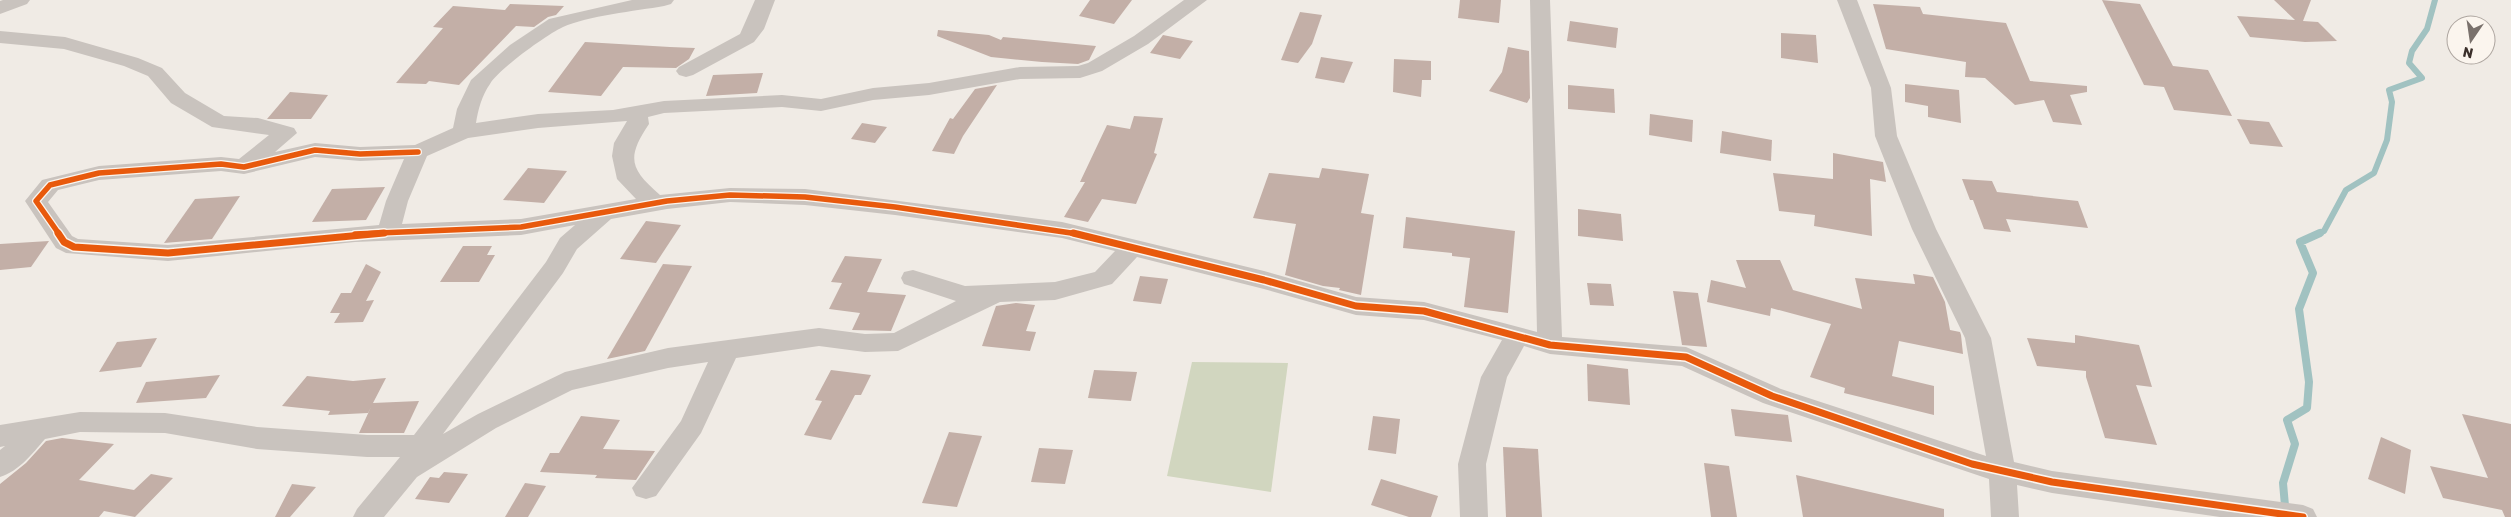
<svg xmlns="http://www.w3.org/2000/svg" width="2511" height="517" viewBox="0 0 2511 517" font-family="Rubik,sans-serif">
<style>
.green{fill:#d1d6bf}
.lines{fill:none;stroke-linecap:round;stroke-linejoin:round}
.stream-far1{stroke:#a1c2c1;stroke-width:6}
.stream{stroke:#a1c2c1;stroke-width:8}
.building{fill:#c3afa7}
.street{fill:#c9c3be;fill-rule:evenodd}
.cycleway-far1-casing{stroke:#fbf5ee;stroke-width:8}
.cycleway-casing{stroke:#fbf5ee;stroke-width:10}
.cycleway-far1{stroke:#e8590c;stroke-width:5.5}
.cycleway{stroke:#e8590c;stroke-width:7}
</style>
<rect width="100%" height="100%" fill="#f0ebe5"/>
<path class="green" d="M1192,362L1288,363L1271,492L1167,476Z"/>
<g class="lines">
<path class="stream-far1" d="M2317,234L2324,231L2346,190L2374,173L2387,140L2392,102L2389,90L2422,78L2409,63L2412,51L2427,29L2435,0"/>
<path class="stream" d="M2286,517L2283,483L2295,444L2287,420L2307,408L2309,382L2299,309L2313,273L2300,242L2320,233"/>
</g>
<g class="building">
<path d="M1090,0H1132L1114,24L1079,16Z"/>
<path d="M1460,0H1501L1499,23L1458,18Z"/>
<path d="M2102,0L2140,4L2173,66L2208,70L2232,116L2174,110L2164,87L2144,85Z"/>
<path d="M2274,0H2311L2303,21L2318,22L2337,41L2305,42L2250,37L2237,16L2295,20Z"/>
<path d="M510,4L564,6L556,15L548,17L534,27L516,26L459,85L429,81L426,84L396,83L443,28L433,27L453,6L505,10Z"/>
<path d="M1873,4L1920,7L1923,14L2006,23L2030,81L2087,86V92L2070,95L2082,125L2053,122L2044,100L2015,105L1985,78L1965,77L1966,62L1886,49Z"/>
<path d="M1300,12L1322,15L1312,44L1298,63L1281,60Z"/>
<path d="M1570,21L1618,28L1616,48L1567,41Z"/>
<path d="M938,30L989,35L1001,40L1003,37L1096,46L1089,60L1078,64L1042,62L991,57L937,36Z"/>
<path d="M1781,33L1816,35L1818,63L1781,58Z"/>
<path d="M1163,35L1193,41L1180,59L1150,53Z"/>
<path d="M585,42L670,47L695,48L689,59L676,68L623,67L601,96L548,92Z"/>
<path d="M1508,47L1529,51L1530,98L1527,103L1489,91L1502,72Z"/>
<path d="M1321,57L1353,62L1344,83L1315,78Z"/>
<path d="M1394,59L1431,61V80H1422L1421,97L1393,92Z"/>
<path d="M763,73L757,93L706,96L713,75Z"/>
<path d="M1905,84L1959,90L1961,123L1928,117V106L1905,102Z"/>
<path d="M997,85L963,136L954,154L932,151L950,118L953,119L975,89Z"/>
<path d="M1568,85L1614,89L1615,113L1568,109Z"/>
<path d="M290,92L328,95L311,119H267Z"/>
<path d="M1650,114L1693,120L1692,142L1649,135Z"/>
<path d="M1134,116L1163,118L1154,153L1157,154L1136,204L1102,199L1088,222L1064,217L1085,182H1080L1107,125L1130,129Z"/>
<path d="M2237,119L2269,122L2283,147L2250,144Z"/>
<path d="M862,123L887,127L875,143L851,139Z"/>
<path d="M1722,131L1772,140L1771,161L1720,153Z"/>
<path d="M1833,153L1883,162L1886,182L1870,179L1872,236L1814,226L1815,215L1779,211L1773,173L1833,179Z"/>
<path d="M528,168L567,171L544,203L503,200Z"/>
<path d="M1322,168L1369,174L1361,213L1374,215L1361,295L1339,290L1340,288L1323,286L1285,275L1296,224L1253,218L1269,173L1319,178Z"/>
<path d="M1962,179L1992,181L1997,192L2078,201L2088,228L2006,219L2011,232L1984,229L1973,200H1970Z"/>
<path d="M385,187L366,220L312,222L332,189Z"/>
<path d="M240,196L212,239L164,243L195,199Z"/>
<path d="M1578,209L1621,214L1623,241L1578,236Z"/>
<path d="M1406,217L1515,231L1508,313L1464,307L1470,258L1452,256V253L1403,248Z"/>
<path d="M646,221L681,225L656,263L620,259Z"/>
<path d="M49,241L31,267L0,270V244Z"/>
<path d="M463,246H492L487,255H495L479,282H440Z"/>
<path d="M845,256L882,259L867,292L906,295L891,331L852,330L860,313L829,309L842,283L831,282Z"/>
<path d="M1736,260H1780L1793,290L1862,309L1855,278L1915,284L1913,274L1933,277L1945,302L1950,330L1960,332L1961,335L1963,354L1899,341L1892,376L1934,386V415L1844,393L1845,388L1810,377L1831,324L1771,308L1770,316L1707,302L1711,280L1746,288Z"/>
<path d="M366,264L381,272L366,301L374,300L363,322L334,323L340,313H330L341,293H351Z"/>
<path d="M663,264L692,266L645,351L607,359Z"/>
<path d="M1140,276L1168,279L1161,304L1133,301Z"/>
<path d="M1587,283L1611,284L1614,306L1590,305Z"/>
<path d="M1673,291L1698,293L1707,347L1682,345Z"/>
<path d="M1016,303L1035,305L1026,331L1036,332L1030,351L982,346L996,306Z"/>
<path d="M2075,335L2139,345L2152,387L2136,385L2157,445L2105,438L2086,377V371L2037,366L2027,338L2075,343Z"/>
<path d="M157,338L141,367L99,372L117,342Z"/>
<path d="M1587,364L1628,369L1630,405L1588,401Z"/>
<path d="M831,370L871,375L861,395H855L831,440L804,435L822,401L815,400Z"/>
<path d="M1094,370L1137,372L1131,401L1088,398Z"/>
<path d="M220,375L206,398L136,403L146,382Z"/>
<path d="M307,376L353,381L386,378L373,403L419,401L404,433H359L371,407L368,413L328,415L330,411L282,406Z"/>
<path d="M1731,409L1788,415L1792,442L1735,436Z"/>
<path d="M2462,414L2511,424V517H2505L2502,510L2443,498L2430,466L2488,478Z"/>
<path d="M581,416L620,420L603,449L655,451L636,480L595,478L597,475L540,472L550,453H559Z"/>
<path d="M1373,416L1400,419L1396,454L1368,450Z"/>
<path d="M949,432L982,436L957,507L922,503Z"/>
<path d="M2381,437L2411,450L2405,494L2368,479Z"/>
<path d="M62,438L114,444L79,480L134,490L151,474L173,478L135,517L104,511L99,517H0V484L26,463L46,441Z"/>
<path d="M1503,447L1538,449L1542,517H1506Z"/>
<path d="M1039,448L1073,450L1065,484L1031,482Z"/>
<path d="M1704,463L1729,466L1737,517H1711Z"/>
<path d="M444,472L468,474L449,503L415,499L430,477L439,478Z"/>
<path d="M1796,475L1944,509V517H1803Z"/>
<path d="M1381,479L1438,496L1431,517H1409L1371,505Z"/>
<path d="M525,483L546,486L528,517H505Z"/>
<path d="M292,484L316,487L290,517H275Z"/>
</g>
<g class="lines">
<g class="street">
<path d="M3,0H30L27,4L0,14V1Z"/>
<path d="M632,0H674L671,4L664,6C636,11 587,16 563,27C546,35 499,69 490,84C482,95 478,110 476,123L538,114L613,110L664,101L782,95L821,99L873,88L929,83L1020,67L1078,66L1088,63L1134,36L1184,0H1207L1148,44L1102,71L1080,78L1020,79L929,95L873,100L821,111L782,107L664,113L648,117L649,124C626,158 630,169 660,195L730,188L805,189L1062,222L1264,271L1356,297L1424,302L1537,332L1530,0H1550L1562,337L1686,347L1781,389L1986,456L1965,338L1912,229L1875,136L1871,88L1837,0H1857L1891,88L1897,136L1936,229L1991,338L2014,462L2052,471L2303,505L2313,509L2317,517H2220L2052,493L2017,485L2019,517H1991L1989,479L1763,403L1682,366L1550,354L1524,346L1507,377L1486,464L1488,517H1460L1458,464L1481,377L1502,340L1424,320L1356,315L1264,289L1137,257L1112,284L1055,300L1000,302L898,351L865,352L819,346L736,358L701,433L656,496L646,499L636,496L632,488L681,421L708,362L668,368L572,390L496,428L417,477L384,517H353L357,509L400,457H367L257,449L165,433L80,432L45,439C32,454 19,471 0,477V450L5,446L0,447V425L80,412L165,413L257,427L367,435H414L546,262L560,238L575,225L521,235L355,242L168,261L66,253L56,248L25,201L42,180L99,166L221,157L239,159L269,135L212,127L171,103L148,76L124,66L64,49L0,43V31L65,37L138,58L162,68L185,93L224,116L258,118L294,128L297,133L275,152L315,143L360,147L415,145L453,128L457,109L471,80L510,45L549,19ZM627,121L614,143L612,156L617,179L636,199L521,219L402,224L408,201L427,156L468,138L538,128ZM315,157L360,161L404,159L386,201L379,225L168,245L78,239L72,236L48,202L58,190L99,180L221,171L244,174ZM730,202L805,205L895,215L1062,238L1115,251L1095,272L1055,282L965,286L913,270L904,272L901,278L904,284L956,301L894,333L865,334L819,328L668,348L565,372L478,414L443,434L563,273L577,249L611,219L667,209Z"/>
<path d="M755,0H775L764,29L754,42L693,75L686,77L679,75L676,71L679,67L740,34Z"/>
</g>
<defs>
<g id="cycleway-far1">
<path d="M59,234L36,201L50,185L99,173L221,164L244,167L315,150L360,154L418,152"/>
<path d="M355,234L521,227L667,201L730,195L805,197L895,207L1078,234"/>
</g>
<g id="cycleway">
<path d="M58,233L64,242L74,247L168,253L384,233"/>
<path d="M1073,233L1264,280L1356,306L1424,311L1550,345L1686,357L1772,396L1972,464L2052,482L2303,517"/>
</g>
</defs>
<use href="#cycleway-far1" class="cycleway-far1-casing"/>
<use href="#cycleway" class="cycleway-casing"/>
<use href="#cycleway-far1" class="cycleway-far1"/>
<use href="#cycleway" class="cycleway"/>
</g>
<g transform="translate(2471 40) rotate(193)"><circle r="24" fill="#fbf5ee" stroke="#aea6a0"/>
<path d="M0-4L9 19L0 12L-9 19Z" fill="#7a716c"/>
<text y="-8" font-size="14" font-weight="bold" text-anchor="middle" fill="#3b302b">N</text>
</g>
</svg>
